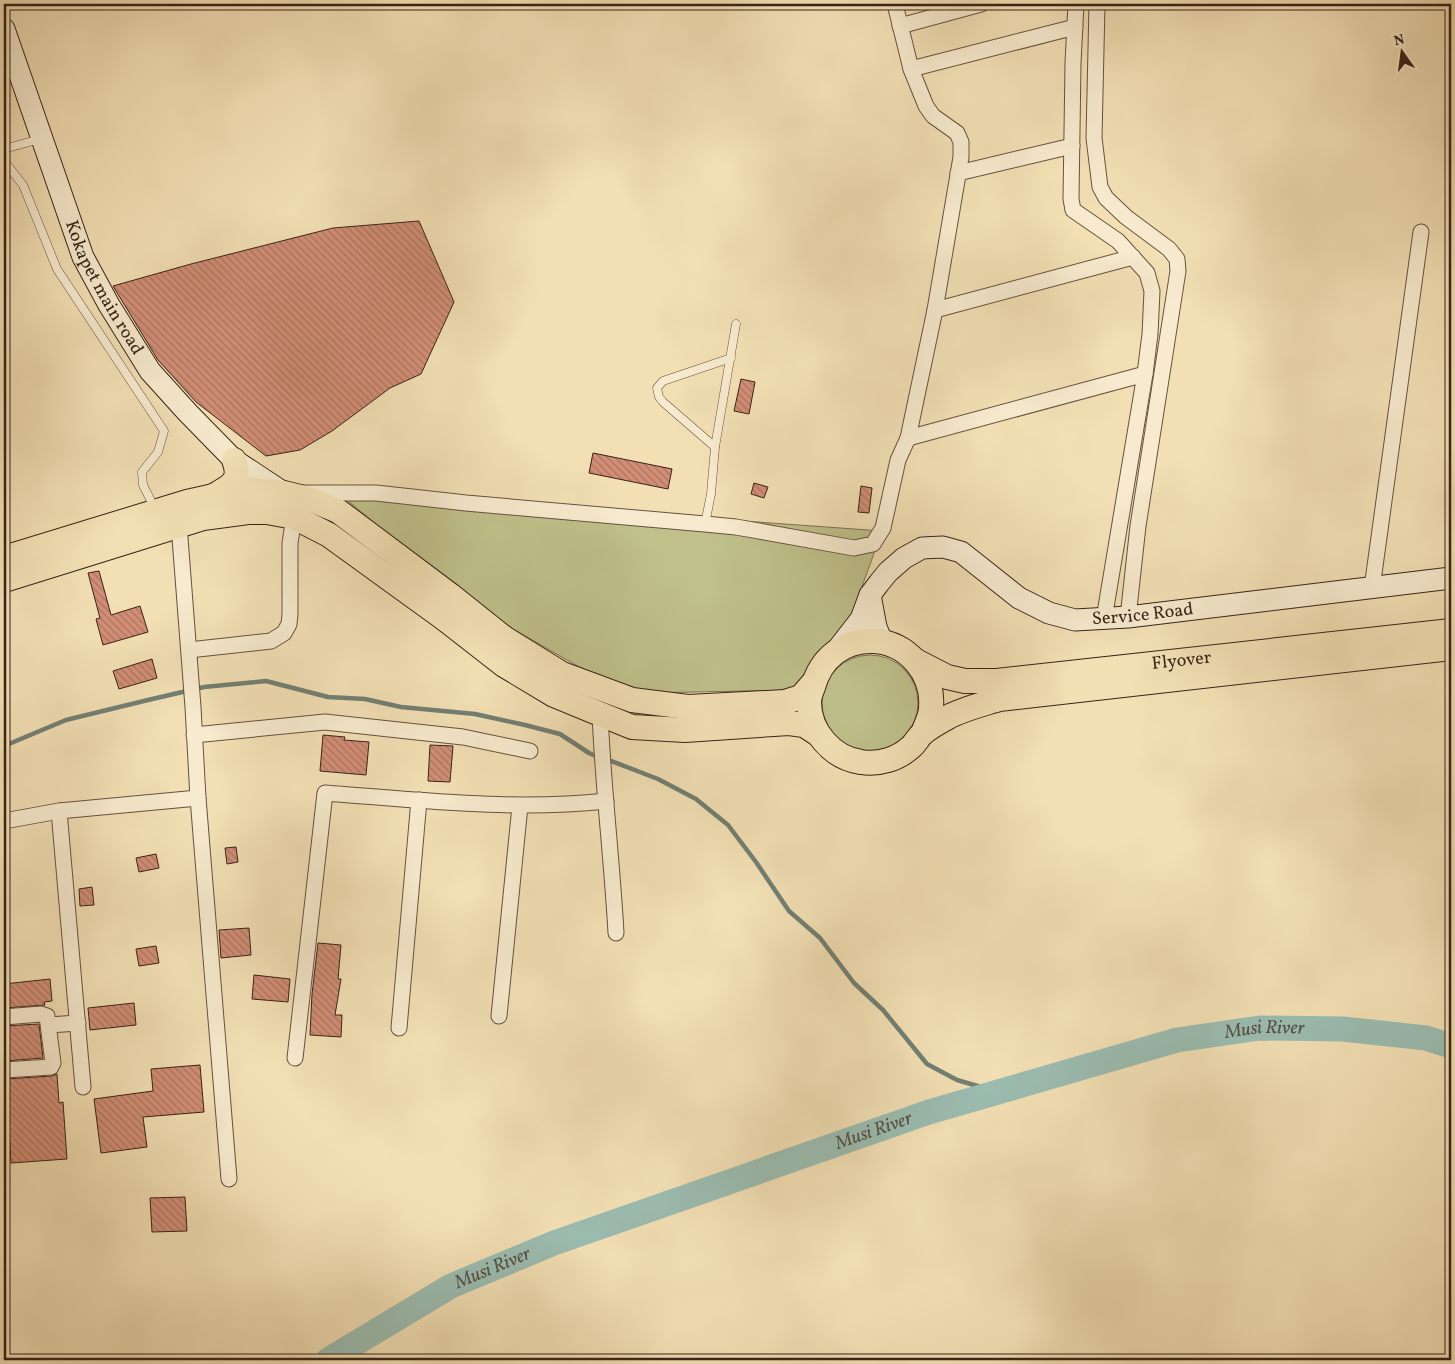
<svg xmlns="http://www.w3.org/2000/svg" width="1455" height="1364" viewBox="0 0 1455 1364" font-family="Vollkorn,serif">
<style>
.green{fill:#bfc08a;stroke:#7b7251}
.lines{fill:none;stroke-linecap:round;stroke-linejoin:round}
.stream{stroke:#737f73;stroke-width:4.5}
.river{stroke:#9bbcb0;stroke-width:25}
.building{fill:url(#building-back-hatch);stroke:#372318}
.lane-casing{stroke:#66523f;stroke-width:9}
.street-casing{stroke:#66523f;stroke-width:17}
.secondary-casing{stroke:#372318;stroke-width:23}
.primary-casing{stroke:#372318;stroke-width:26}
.lane{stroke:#f7eace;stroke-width:8}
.street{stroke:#f7eace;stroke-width:15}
.secondary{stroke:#f7eace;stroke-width:21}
.primary{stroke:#f2dfb4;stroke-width:24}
.labels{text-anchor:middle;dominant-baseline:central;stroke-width:4;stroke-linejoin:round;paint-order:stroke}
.street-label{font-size:18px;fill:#372318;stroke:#f7eace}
.water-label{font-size:19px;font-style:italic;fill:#555146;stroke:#f7eace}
</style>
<defs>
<pattern id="building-back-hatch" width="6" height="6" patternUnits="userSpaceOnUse" patternTransform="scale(1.25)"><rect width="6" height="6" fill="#d28e76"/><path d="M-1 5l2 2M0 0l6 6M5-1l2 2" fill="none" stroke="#ab7460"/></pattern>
</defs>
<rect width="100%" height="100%" fill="#f2dfb4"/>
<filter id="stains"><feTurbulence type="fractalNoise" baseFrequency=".004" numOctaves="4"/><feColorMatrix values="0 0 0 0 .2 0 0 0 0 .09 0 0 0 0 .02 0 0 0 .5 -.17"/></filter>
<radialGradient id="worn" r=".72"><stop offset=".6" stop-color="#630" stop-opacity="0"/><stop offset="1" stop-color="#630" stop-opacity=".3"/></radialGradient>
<g class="green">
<path d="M377,497L520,505L882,531L846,631L797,690L643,693L595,676L513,629L439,577L347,500Z"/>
<circle cx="870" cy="703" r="48"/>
</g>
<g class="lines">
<g class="stream">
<path d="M4,746L66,720L148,700L204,687L266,681L328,697L365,699L401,707L475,714L525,725L560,734L589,753L598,757"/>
<path d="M606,759L658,779L696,799L728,825L756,862L789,911L820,938L854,983L883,1010L927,1064L957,1080L998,1092"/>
</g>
<path class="river" id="s1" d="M328,1360L451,1286L554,1243L929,1112L1177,1040L1260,1028L1343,1029L1426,1038L1451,1046"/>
</g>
<g class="building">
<path d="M419,221L454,302L421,374L390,388L332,431L300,450L266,456L196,402L158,360L113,286L191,264L333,228Z"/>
<path d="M741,379L755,382L749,414L734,411Z"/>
<path d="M593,453L672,469L668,489L589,473Z"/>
<path d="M754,483L768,487L764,498L751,494Z"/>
<path d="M861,486L872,488L869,513L858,512Z"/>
<path d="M99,571L111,615L140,606L148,632L103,645L96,619L100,618L88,573Z"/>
<path d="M152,659L157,678L119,689L113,671Z"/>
<path d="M323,735L345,737L344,740L369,742L366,775L320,771Z"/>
<path d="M430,745L453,746L450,782L428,781Z"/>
<path d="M236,847L238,862L227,864L225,848Z"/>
<path d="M156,854L159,868L139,872L136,858Z"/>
<path d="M92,887L94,905L80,906L79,889Z"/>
<path d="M249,928L251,955L221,958L219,930Z"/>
<path d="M318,943L341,945L338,979H341L335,1015H342L341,1037L310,1035L312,994Z"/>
<path d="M156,946L159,963L139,966L136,949Z"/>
<path d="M254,975L290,979L288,1002L252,999Z"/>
<path d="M50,979L52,1001L44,1002L45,1005L4,1008V984Z"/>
<path d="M134,1003L136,1025L90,1030L88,1008Z"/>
<path d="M39,1024L43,1058L4,1061V1026Z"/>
<path d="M200,1065L204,1112L143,1117L147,1147L101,1153L94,1099L153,1091L151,1069Z"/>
<path d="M57,1074L59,1103L63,1102L67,1159L11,1163L6,1079L52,1076Z"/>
<path d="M185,1197L187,1231L152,1232L150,1198Z"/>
</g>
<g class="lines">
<defs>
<g id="lane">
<path d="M4,149L40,139"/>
<path d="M4,161L23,185L57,269L164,431L158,452L142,472L143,485L155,509"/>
<path d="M715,447L663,402L659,397L657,388L663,381L731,358"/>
<path d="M705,524L711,494L715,447L736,324"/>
</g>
<g id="street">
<path d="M1076,4L1073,63L1071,199L1073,210L1118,241L1147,273L1152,291L1150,334L1145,374L1104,619"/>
<path d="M1097,4L1094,138L1100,187L1106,198L1126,217L1169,249L1177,259L1178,271L1138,526L1128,617"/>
<path d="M900,26L981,4"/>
<path d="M911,69L1075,27"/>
<path d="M958,173L1072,146"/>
<path d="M935,310L1133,257"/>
<path d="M908,438L1145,374"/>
<path d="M303,493H376L466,503L705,524L736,527L854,548L873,544L883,528L898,460L908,438L935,310L961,157V142L957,133L933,116L926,106L911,69L895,4"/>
<path d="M179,525L193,707L198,798L229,1179"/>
<path d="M1372,588L1421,232"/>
<path d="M189,650L271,641L284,633L289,624L290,614V543L294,517"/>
<path d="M600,714C603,787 612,860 616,933"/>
<path d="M194,735L325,722L463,737L530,751"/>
<path d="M59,811L83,1087"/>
<path d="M4,821L59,811L198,798"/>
<path d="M499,1016L520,806"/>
<path d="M4,1017L41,1014L47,1016L53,1063L51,1067L4,1070"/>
<path d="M49,1025L78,1023"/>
<path d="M399,1028L419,800"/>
<path d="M295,1058L325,793C419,800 513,811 606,801"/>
</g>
<g id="secondary">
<path id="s2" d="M4,29L83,257L109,305L150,371L188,413L234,460L284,493"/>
<path d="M870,595L876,627L882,642"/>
<path id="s3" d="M837,650L861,619L870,595L879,583L888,572L904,558L922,548L943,547L961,552L1019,598L1049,613L1075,620L1128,617L1451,578"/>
</g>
<g id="primary">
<path d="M215,495C231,486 242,481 234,460"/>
<path d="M4,558L187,502L245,489L284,493L312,500L338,511L450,595L504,638L562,674L632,700L688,707L785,702L801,697L814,682"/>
<path d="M4,580L203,518L248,512H267L294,517L329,535L445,619L504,665L554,695L600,714L632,727L685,730L789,723L804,725L818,734"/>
<path id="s4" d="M916,661L947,677L965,681H997L1451,631"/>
<path d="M923,733C926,725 931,716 931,708C934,674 908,643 874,641C843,640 821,658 813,687C811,692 809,697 809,702C809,731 832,758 861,762C879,765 898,759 911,747C916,743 918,737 923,733C931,726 943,720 952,715C967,708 983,704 999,699L1451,648"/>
</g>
</defs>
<use href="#lane" class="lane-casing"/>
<use href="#street" class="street-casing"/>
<use href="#secondary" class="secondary-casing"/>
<use href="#primary" class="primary-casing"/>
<use href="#lane" class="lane"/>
<use href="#street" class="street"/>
<use href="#secondary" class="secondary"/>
<use href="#primary" class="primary"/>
</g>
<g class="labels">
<g class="street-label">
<text stroke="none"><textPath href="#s2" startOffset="278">Kokapet main road</textPath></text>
<text stroke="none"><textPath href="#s3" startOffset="378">Service Road</textPath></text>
<text stroke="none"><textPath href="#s4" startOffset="271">Flyover</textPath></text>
</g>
<g class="water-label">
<text stroke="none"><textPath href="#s1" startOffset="999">Musi River</textPath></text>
<text stroke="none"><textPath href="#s1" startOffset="594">Musi River</textPath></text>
<text stroke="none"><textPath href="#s1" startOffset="189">Musi River</textPath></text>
</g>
</g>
<rect width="1455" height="1364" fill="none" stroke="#f2dfb4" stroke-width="20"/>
<rect x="5" y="5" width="1445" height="1354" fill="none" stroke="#372318" stroke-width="2.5"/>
<rect x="10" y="10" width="1435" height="1344" fill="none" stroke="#372318"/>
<g transform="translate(1402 52) rotate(346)" stroke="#f7eace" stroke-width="4" paint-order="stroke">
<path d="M0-4L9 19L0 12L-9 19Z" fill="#372318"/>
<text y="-8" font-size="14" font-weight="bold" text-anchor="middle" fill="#372318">N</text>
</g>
<rect width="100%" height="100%" filter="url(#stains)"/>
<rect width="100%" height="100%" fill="url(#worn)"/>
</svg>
